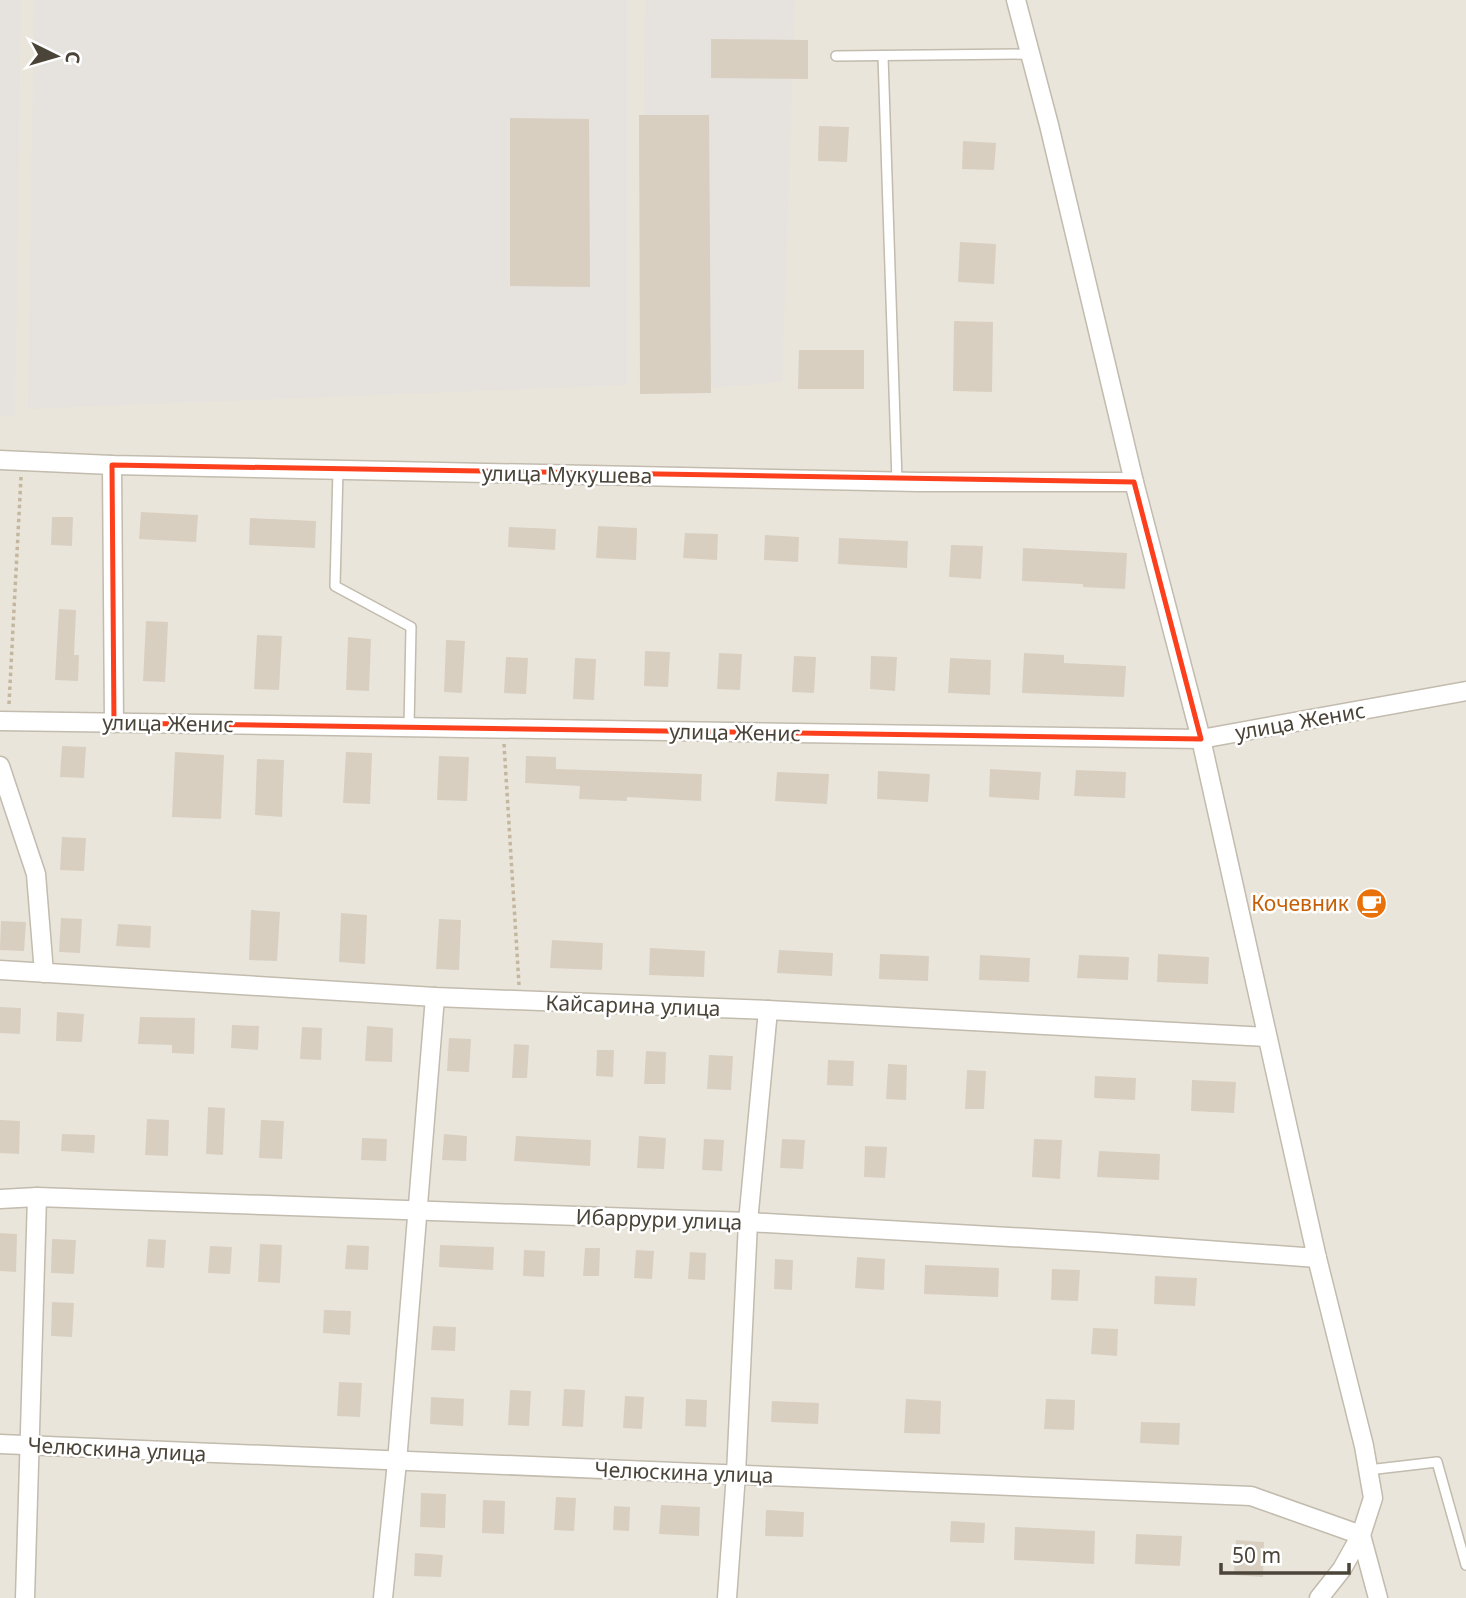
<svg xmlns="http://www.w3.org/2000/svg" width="1466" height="1598" viewBox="0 0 1466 1598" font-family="'Noto Sans',sans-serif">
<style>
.residential{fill:#eae5da}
.industrial{fill:#e6e2dd}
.building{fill:#d8cfc1}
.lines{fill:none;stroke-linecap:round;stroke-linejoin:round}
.lane-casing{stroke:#c2bbae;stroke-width:12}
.street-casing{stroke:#c2bbae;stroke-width:21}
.path{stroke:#c4b79f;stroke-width:3.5;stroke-dasharray:3.5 3.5;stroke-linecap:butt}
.lane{stroke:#fff;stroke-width:9}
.street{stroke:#fff;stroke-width:18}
.marked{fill:none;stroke:#fc3f1d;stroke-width:5;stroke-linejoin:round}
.labels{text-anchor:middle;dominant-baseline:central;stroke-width:5;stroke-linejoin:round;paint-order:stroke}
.street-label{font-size:21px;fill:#4b4439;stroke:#fff}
.food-label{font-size:21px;fill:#c56008;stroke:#fff;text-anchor:end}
</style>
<rect width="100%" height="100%" fill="#f6f3ec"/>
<rect class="residential" x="0" y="0" width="1466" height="1598"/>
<g class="industrial">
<path d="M0,0H21L15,416L0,415Z"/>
<path d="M34,0H627V385L28,409Z"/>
<path d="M645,0H795L782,382L640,394Z"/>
</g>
<g class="building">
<path d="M711,39L808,40V79L711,78Z"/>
<path d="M639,115H709L711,393L640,394Z"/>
<path d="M510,118L589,119L590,287L510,286Z"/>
<path d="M819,126L849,127L847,162L818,161Z"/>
<path d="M963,141L996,143L994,170L962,169Z"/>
<path d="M960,242L996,244L994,284L958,282Z"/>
<path d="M954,321L993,322L992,392L953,391Z"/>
<path d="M799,350H864V389H798Z"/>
<path d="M141,512L198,515L196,542L139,539Z"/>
<path d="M52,517H73L72,546L51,545Z"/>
<path d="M250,518L316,521L315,548L249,545Z"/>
<path d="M598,526L637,528L636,560L596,558Z"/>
<path d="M509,527L556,529L555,550L508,547Z"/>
<path d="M685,533L718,534L717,560L683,558Z"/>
<path d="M765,535L799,537L798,562L764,560Z"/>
<path d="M839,538L908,541L907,568L838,564Z"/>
<path d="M951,545L983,546L981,579L949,577Z"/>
<path d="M1023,548L1127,553L1125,589L1083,587V584L1022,581Z"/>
<path d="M59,609L76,610L74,655H79L78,681L55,680Z"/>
<path d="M146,621L168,622L165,682L143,681Z"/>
<path d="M257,635L282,636L279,690L254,689Z"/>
<path d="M348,637L371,639L369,691L346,690Z"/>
<path d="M446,640L465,641L462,693L444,692Z"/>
<path d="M645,651L670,652L668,687L644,686Z"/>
<path d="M719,653L742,654L740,690L717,689Z"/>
<path d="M1024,653L1064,655V663L1126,666L1124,697L1022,693Z"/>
<path d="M794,656L816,657L814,693L792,692Z"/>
<path d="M871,656L897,657L895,691L870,689Z"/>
<path d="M506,657L528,658L526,694L504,693Z"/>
<path d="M575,658L596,659L594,700L573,699Z"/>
<path d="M950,658L991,660L990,695L948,693Z"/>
<path d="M62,746L86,747L84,778L60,777Z"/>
<path d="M175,752L224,755L221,819L172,817Z"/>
<path d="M346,752L372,753L370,804L343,803Z"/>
<path d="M439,756L469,757L467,801L437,800Z"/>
<path d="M526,756L556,757V769L702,774L701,801L627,797V801L579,799L580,786L525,783Z"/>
<path d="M257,759L284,760L282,817L255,815Z"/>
<path d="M990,769L1041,772L1039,800L989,797Z"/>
<path d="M1076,770L1126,772L1125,798L1074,796Z"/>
<path d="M878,771L930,774L928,802L877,799Z"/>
<path d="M777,772L829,774L827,804L775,801Z"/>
<path d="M62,837L86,838L84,871L60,870Z"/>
<path d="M251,910L280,912L277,961L249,960Z"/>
<path d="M341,913L367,915L365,964L339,962Z"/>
<path d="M61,918L82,919L80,953L59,952Z"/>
<path d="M439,919L461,920L459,970L436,969Z"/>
<path d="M1,921L26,922L24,951L0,950Z"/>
<path d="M118,924L151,926L150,948L116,946Z"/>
<path d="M552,940L603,943L602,970L550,968Z"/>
<path d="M650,948L705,951L704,977L649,975Z"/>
<path d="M779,950L833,953L832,976L777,973Z"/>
<path d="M880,954L929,956L928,981L879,979Z"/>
<path d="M1158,954L1209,957L1208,984L1157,982Z"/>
<path d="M980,955L1030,958L1029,982L979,980Z"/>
<path d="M1079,955L1129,957L1128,980L1077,978Z"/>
<path d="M0,1007L21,1008L20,1034L0,1033Z"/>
<path d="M57,1012L84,1014L82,1042L56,1041Z"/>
<path d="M140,1017L195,1018L194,1054L172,1053V1045L138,1044Z"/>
<path d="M232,1025L259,1026L258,1050L231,1048Z"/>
<path d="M367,1026L393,1028L392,1062L365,1061Z"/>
<path d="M302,1027L322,1028L321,1060L300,1059Z"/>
<path d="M449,1038L471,1039L469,1072L447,1071Z"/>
<path d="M514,1044L529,1045L527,1078H512Z"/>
<path d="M597,1050H614L613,1077L596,1076Z"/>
<path d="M646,1051L666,1052L665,1084H644Z"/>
<path d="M709,1055L733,1056L731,1090L707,1089Z"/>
<path d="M828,1060L854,1061L853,1086L827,1085Z"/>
<path d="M888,1064L907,1065L906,1100L886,1099Z"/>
<path d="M967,1070L986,1071L984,1109H965Z"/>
<path d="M1095,1076L1136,1078L1135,1100L1094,1098Z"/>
<path d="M1192,1080L1236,1082L1234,1113L1191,1111Z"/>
<path d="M208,1107L225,1108L223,1155L206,1154Z"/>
<path d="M147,1119L169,1120L168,1156L145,1155Z"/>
<path d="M0,1120L20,1121L19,1154L0,1153Z"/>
<path d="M261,1120L284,1121L282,1159L259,1158Z"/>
<path d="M62,1134L95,1135L94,1153L61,1151Z"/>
<path d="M444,1134L467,1136L466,1161L442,1160Z"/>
<path d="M516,1136L591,1140L590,1166L514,1161Z"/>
<path d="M639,1136L666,1138L664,1169L637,1168Z"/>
<path d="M362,1138L387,1139L386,1161L361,1160Z"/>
<path d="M704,1139L724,1140L722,1171L702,1170Z"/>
<path d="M782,1139L805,1140L803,1169L780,1168Z"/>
<path d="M1034,1139L1062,1140L1060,1179L1032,1177Z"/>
<path d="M865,1146L887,1147L885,1178L864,1177Z"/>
<path d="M1099,1151L1160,1154L1159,1180L1097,1177Z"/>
<path d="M0,1233L17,1234L16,1272L0,1271Z"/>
<path d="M52,1239L76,1240L74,1274L51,1273Z"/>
<path d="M148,1239L166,1240L164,1268L146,1267Z"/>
<path d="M260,1244L282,1245L280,1283L258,1282Z"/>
<path d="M347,1245L369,1246L368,1270L345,1269Z"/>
<path d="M440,1245L494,1247L493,1270L439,1267Z"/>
<path d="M210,1246L232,1247L230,1274L208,1273Z"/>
<path d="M585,1248H600L599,1276H583Z"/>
<path d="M524,1250L545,1251L544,1277L523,1276Z"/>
<path d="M636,1250L654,1251L652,1279L634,1278Z"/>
<path d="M690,1252L706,1253L705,1280L688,1279Z"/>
<path d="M857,1257L885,1259L884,1290L855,1288Z"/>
<path d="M775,1259L793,1260L792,1290L774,1289Z"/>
<path d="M925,1265L999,1268L998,1297L924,1294Z"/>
<path d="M1052,1269L1080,1270L1078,1301L1051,1300Z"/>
<path d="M1155,1276L1197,1278L1195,1306L1154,1304Z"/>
<path d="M52,1302L74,1303L72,1337L51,1336Z"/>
<path d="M324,1310L351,1311L350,1335L323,1333Z"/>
<path d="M433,1326L456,1327L455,1351L431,1350Z"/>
<path d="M1093,1328L1118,1329L1117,1356L1091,1354Z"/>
<path d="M339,1382L362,1383L360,1417L337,1416Z"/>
<path d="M564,1389L585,1390L583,1427L562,1426Z"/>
<path d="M510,1390L531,1391L529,1426L508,1425Z"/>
<path d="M625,1396L644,1397L642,1429L623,1428Z"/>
<path d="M431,1397L464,1399L463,1426L430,1424Z"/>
<path d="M686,1399L707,1400L706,1427L685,1426Z"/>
<path d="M906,1399L941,1401L940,1434L904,1433Z"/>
<path d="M1046,1399L1075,1400L1074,1430L1044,1429Z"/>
<path d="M772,1401L819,1403L818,1424L771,1422Z"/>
<path d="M1141,1422L1180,1423L1179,1445L1140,1443Z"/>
<path d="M421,1493L446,1494L445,1528L420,1527Z"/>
<path d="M556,1497L576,1498L574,1531L554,1530Z"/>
<path d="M483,1500L505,1501L504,1534L482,1533Z"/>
<path d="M661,1505L700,1507L699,1536L659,1534Z"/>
<path d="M614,1506L630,1507L629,1531L613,1530Z"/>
<path d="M766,1510L804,1512L803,1537L765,1536Z"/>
<path d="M951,1521L985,1523L984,1543L950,1542Z"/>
<path d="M1015,1527L1095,1531L1094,1564L1014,1560Z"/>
<path d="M1136,1534L1182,1536L1180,1566L1135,1564Z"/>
<path d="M1236,1540L1264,1542L1263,1577L1234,1575Z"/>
<path d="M415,1553L443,1555L441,1577L414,1576Z"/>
</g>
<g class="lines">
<defs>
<g id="lane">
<path d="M836,56L1030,54"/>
<path d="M883,56L897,481"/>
<path d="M338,470L335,586L411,627L409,727"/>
<path d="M1368,1470L1437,1462L1466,1565"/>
</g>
<g id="street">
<path d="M1016,0L1049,125L1134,482L1201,739L1317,1258L1364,1446L1373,1498L1361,1535L1342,1569L1319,1598"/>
<path d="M0,460L112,465L918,482H1134"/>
<path d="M112,465L114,723"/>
<path d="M0,721L1201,739L1466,691"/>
<path d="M0,766L36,874L44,973"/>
<path d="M0,970L435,997L768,1010L1267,1037"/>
<path d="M0,1199L37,1197L748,1222L1097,1242L1317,1258"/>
<path d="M0,1444L1251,1496L1361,1535"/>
<path d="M1361,1535L1378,1598"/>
<path d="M25,1598L37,1197"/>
<path d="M383,1598L397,1462L435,997"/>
<path d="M727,1598L736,1474L748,1222L768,1010"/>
</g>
</defs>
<use href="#lane" class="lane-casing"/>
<use href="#street" class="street-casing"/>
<g class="path">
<path d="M9,704L21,477"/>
<path d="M504,744L519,985"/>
</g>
<use href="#lane" class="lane"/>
<use href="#street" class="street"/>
</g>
<path class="marked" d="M112,465L1134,482L1201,739L114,723Z"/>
<defs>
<symbol id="cafe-disc" viewBox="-11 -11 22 22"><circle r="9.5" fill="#e8710a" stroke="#fff"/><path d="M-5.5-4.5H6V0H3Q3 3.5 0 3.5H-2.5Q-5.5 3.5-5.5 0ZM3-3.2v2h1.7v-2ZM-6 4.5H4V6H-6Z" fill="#fff"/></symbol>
</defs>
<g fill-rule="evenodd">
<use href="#cafe-disc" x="1354" y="886" width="35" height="35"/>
</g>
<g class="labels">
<g class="street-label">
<text transform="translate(567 474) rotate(1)">улица Мукушева</text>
<text transform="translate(1300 721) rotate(-10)">улица Женис</text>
<text transform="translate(168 723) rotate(1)">улица Женис</text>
<text transform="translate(735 732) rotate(1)">улица Женис</text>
<text transform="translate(633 1005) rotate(2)">Кайсарина улица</text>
<text transform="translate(659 1219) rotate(2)">Ибаррури улица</text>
<text transform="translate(117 1449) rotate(3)">Челюскина улица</text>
<text transform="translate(684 1472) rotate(2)">Челюскина улица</text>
</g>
<g class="food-label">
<text x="1349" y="903">Кочевник</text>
</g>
</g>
<g transform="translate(56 56) rotate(95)" stroke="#ffffff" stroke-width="5" paint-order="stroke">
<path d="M0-5L12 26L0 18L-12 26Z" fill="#4b4439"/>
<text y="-10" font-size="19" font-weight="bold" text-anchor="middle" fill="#4b4439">С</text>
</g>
<path d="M1221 1563v10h128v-10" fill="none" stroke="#4b4439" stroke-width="3.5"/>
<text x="1232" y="1563" font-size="21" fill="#4b4439" stroke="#ffffff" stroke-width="5" paint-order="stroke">50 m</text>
</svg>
